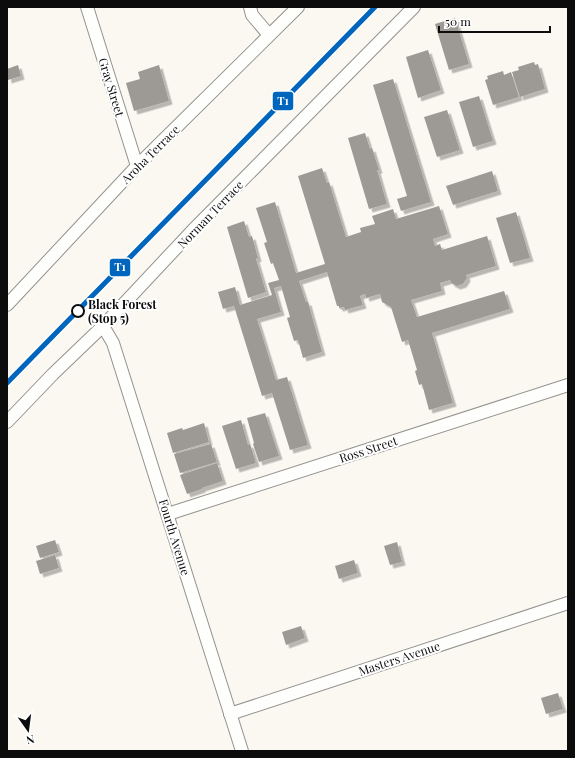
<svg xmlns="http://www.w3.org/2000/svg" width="575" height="758" viewBox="0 0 575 758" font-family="'Playfair Display',serif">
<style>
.building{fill:#9d9a96;filter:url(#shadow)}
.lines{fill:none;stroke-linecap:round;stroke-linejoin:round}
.minor-casing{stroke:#93928f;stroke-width:14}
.minor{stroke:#fefefd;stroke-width:12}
.tram-1-casing{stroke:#fff;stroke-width:8}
.tram-1{stroke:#0065bd;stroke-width:5}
.stop-dot{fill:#fff;stroke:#0c0c0c;stroke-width:2}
.labels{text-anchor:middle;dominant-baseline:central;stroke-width:4;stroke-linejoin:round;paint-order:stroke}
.street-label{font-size:12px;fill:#0c0c0c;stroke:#fff}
.stop-label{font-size:12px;font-weight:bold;fill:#0c0c0c;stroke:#fff;text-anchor:start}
.line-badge{stroke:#fff;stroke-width:1.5}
.badge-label{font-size:11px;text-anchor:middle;font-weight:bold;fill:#fff}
</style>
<defs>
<filter id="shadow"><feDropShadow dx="3.5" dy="3.5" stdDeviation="0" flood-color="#0004"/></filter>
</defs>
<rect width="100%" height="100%" fill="#faf8f0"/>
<g class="building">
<path d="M455,18L469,64L449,70L435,24Z"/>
<path d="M428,50L441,90L418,98L406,57Z"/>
<path d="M534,62L535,65L538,64L545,89L520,97L512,72L519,70L518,67Z"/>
<path d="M18,65L21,76L8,80L7,69Z"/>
<path d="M159,65L169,101L134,111L126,83L140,79L138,72Z"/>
<path d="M503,71L504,75L511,72L519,97L493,105L485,80L488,79L487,76Z"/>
<path d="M393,79L431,202L401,211L397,199L407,196L373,85Z"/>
<path d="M479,96L493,141L473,147L459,102Z"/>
<path d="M447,110L460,150L437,157L424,117Z"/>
<path d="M365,133L370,149L372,148L379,170H377L387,204L369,209L348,138Z"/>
<path d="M322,168L327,183L329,182L346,237L361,232L360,228L375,224L372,216L393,209L396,219L439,206L448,234L433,239L435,246L440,244L442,250L487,236L496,266L466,275L467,278L463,284L457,286L451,283L450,280L440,283L442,291L411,300L417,317L504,291L510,309L432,333L453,403L429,410L422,384L419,385L415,371L417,370L408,340L402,342L391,307L382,302L380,294L366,298L365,294L360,296L363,305L345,310L344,307L339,308V306H337L327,272L299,281L306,302H308L322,352L303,358L298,340L294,341L287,318L290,317L281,286L274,288L281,312L257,319L276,380L287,377L308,445L290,450L272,393L262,396L234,306L223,309L218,292L235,287L240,305L272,295L268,283L279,280L273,263L271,264L264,243L267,242L256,208L275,202L296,273L325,264L298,176Z"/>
<path d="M492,171L498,191L453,205L446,186Z"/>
<path d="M516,212L530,258L510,263L496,218Z"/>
<path d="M244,221L249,237L252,236L258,258L256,259L266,292L248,298L227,227Z"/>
<path d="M265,413L279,456L259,462L253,444L254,443L247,418Z"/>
<path d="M241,420L248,445L250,444L256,463L236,469L222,426Z"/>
<path d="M204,423L209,442L173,453L167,433L182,428L183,430Z"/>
<path d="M211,444L217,462L180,473L174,454Z"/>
<path d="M217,463L223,481L202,488V489L187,494L180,475Z"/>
<path d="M55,540L59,552L40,558L36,546Z"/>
<path d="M397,542L402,562L390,565L384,546Z"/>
<path d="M55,555L59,568L40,574L36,561Z"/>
<path d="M354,560L358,573L339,579L335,566Z"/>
<path d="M301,626L305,638L286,645L282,632Z"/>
<path d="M558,693L563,709L546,714L541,698Z"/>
</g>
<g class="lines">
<defs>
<g id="minor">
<path d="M87,7L137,166"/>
<path d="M250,7L252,15L269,35"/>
<path d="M7,305L137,166L298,7"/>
<path d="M103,326L113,343L242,751"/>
<path d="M7,422L53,374L103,326L193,230L414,7"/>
<path d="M168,514L568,385"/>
<path d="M230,714L568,603"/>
</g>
</defs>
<use href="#minor" class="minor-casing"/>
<use href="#minor" class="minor"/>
<defs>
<path id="tram-1" d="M7,383L375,7"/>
</defs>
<use href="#tram-1" class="tram-1-casing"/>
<use href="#tram-1" class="tram-1"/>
</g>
<circle class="stop-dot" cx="78" cy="311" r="6"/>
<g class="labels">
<g class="street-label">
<text transform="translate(112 87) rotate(73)">Gray Street</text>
<text transform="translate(150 154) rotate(-45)">Aroha Terrace</text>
<text transform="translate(210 214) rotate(-46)">Norman Terrace</text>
<text transform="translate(368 449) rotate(-18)">Ross Street</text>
<text transform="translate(175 537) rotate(73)">Fourth Avenue</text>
<text transform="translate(399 658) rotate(-18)">Masters Avenue</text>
</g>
<g class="stop-label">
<text x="88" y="304">Black Forest<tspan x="88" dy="14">(Stop 5)</tspan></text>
</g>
</g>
<g class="line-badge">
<rect x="272" y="91" width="22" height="20" rx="4" fill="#0065bd"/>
<rect x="109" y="258" width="22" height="19" rx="4" fill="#0065bd"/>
</g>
<g class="badge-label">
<text x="283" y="105">T1</text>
<text x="120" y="271">T1</text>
</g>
<rect width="575" height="758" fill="none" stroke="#0c0c0c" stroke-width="16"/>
<g transform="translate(28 730) rotate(166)" stroke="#ffffff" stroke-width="3" paint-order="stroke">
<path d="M0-3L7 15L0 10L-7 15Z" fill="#0c0c0c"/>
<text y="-6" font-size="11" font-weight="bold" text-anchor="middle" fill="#0c0c0c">N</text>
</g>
<path d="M439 26v6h111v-6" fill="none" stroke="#0c0c0c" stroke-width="2"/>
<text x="445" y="26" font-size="12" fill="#0c0c0c" stroke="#ffffff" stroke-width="3" paint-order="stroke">50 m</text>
</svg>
